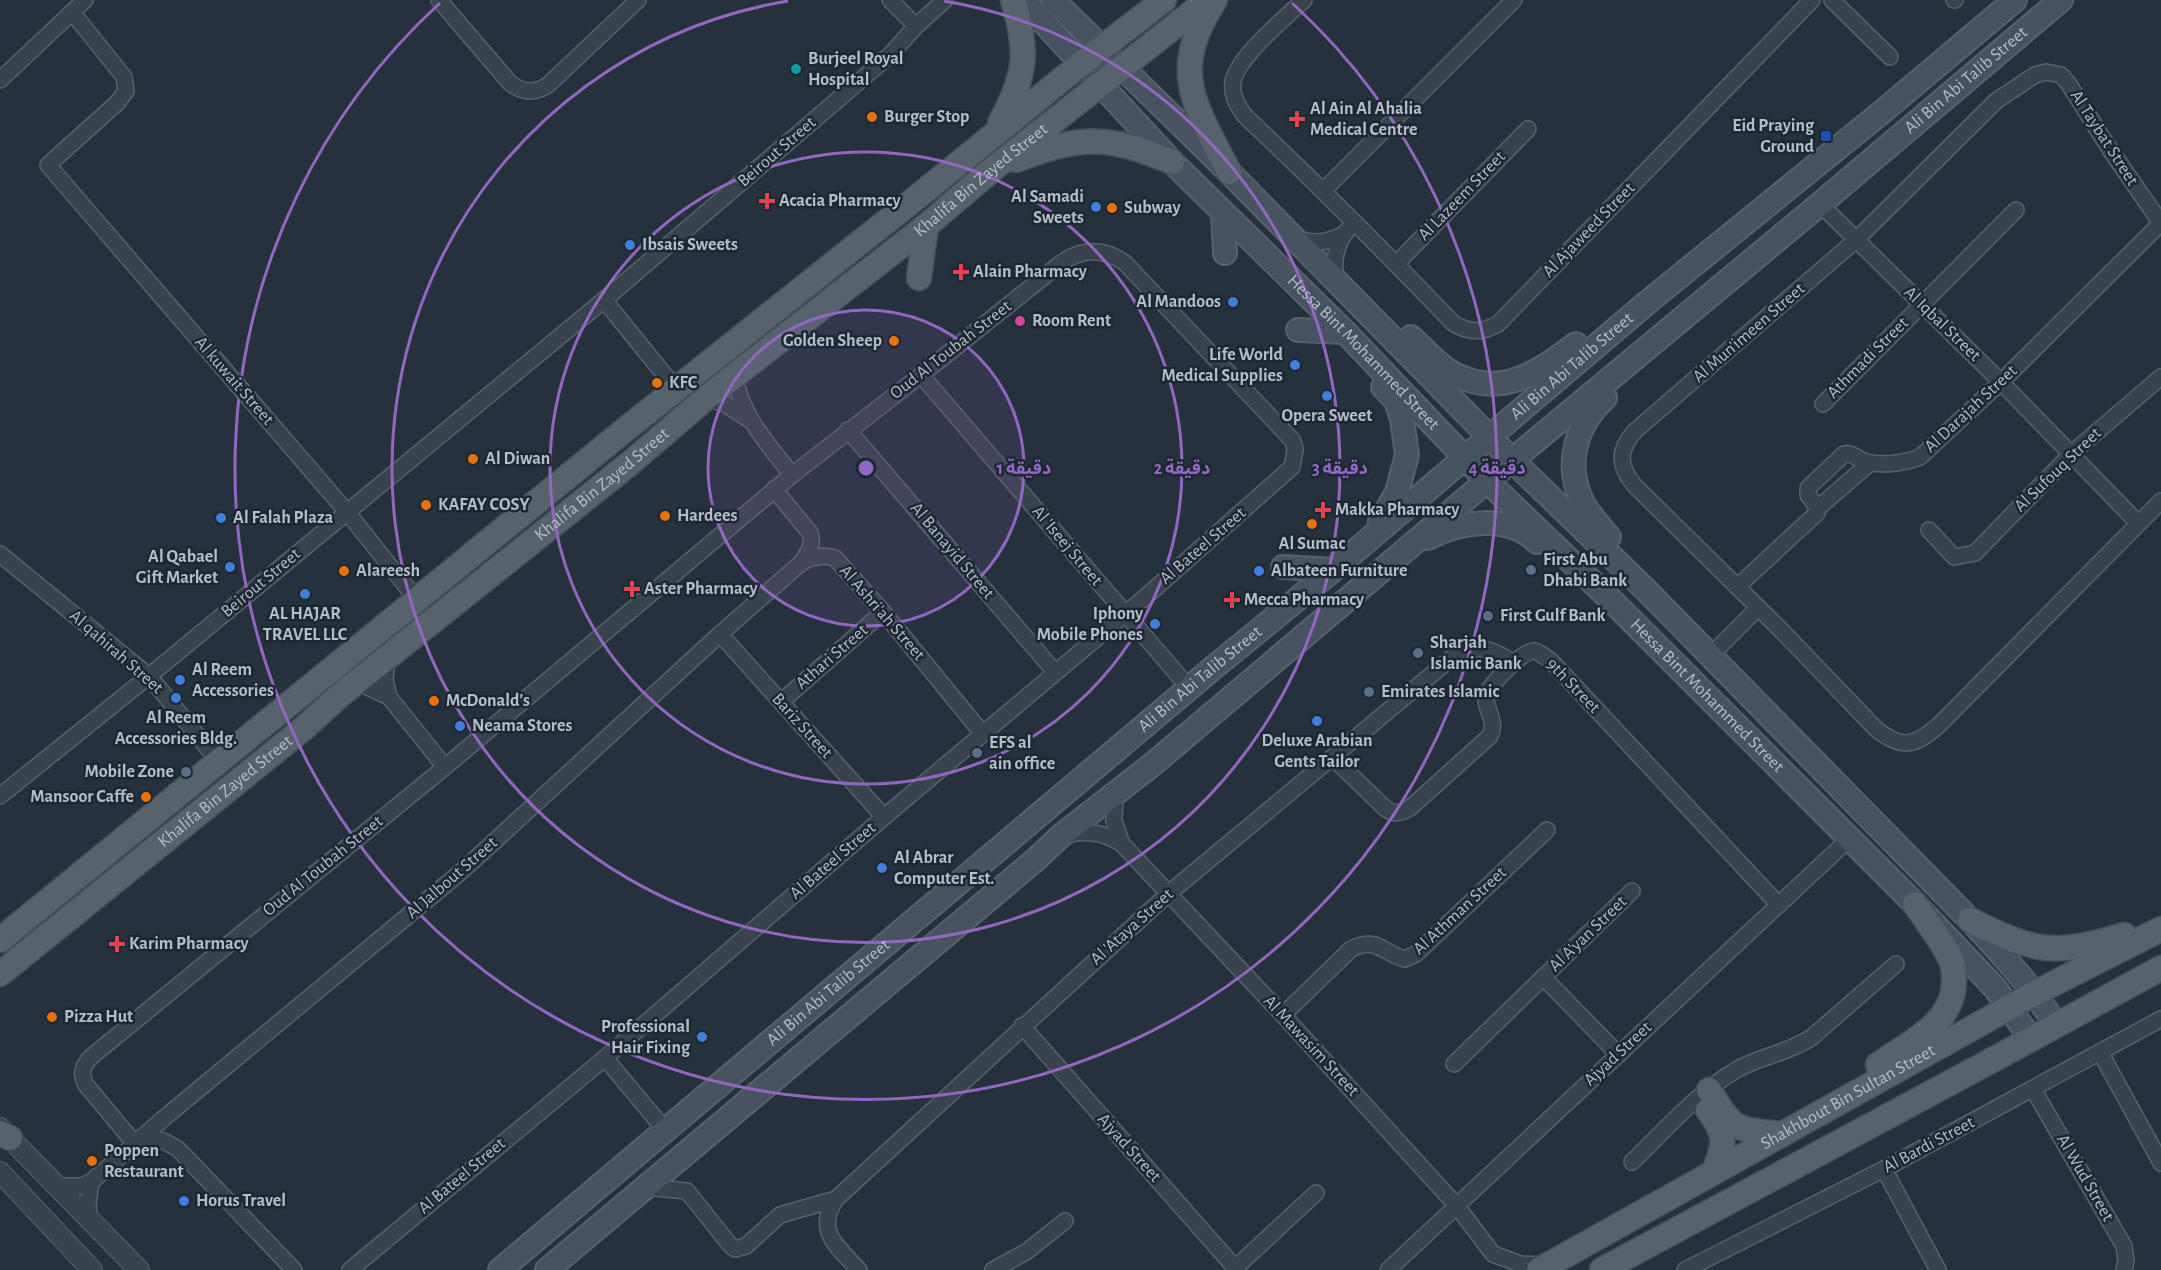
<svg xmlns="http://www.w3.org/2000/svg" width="2161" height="1270" viewBox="0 0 2161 1270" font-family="'Alegreya Sans','Noto Sans Arabic',sans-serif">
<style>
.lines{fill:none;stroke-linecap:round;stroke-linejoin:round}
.minor-casing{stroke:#56616b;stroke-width:18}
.tertiary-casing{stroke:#56616b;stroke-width:22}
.secondary-casing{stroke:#56616b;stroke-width:26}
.primary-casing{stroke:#444f59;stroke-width:27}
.minor{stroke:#38434d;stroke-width:15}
.tertiary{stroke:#38434d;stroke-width:20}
.secondary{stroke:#475360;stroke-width:22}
.primary{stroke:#56636d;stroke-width:24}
.ring{fill:none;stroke:#9266c3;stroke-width:3}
.culture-dot{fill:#0f9aa8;stroke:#1d2832;stroke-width:2}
.food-dot{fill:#e8710a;stroke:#1d2832;stroke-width:2}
.health-dot{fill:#e0444e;stroke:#1d2832;stroke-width:2}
.transit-dot{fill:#1a4fb4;stroke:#1d2832;stroke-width:2}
.shop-dot{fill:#3f7fe0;stroke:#1d2832;stroke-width:2}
.hotel-dot{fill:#d1479c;stroke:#1d2832;stroke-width:2}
.service-dot{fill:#5c6f8a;stroke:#1d2832;stroke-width:2}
.labels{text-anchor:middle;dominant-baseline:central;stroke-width:5;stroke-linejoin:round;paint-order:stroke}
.poi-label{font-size:18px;font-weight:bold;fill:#b4bec8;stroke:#1d2832;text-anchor:start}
.street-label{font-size:18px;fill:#b4bec8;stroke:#1d2832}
.centre{fill:#9266c3;stroke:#1d2832;stroke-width:3}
.ring-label{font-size:18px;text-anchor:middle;font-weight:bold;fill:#9266c3;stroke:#1d2832;stroke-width:5;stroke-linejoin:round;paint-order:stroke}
</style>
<rect width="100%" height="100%" fill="#25323d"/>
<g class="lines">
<defs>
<g id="minor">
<path d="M439,0L509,82C522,93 534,94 548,85L638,0"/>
<path d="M890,0L916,26"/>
<path d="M1304,0C1285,18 1238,57 1233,81C1231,95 1237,105 1245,116C1316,183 1385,252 1453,323C1469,333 1481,333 1498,324L1812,0"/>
<path d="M1832,0L1890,57"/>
<path d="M1954,0H1955"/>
<path d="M72,12L124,77L126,91L117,103L48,165L347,512L417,600"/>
<path d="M0,80L85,0"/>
<path d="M1324,190L1514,0"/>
<path d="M1820,204L2001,382L2138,523"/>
<path d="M2161,223L2111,151L2068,83L2061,75L2046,72L2035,75L1996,101L1856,240L1635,431C1618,450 1618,465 1634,485L1781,630L1876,729C1902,750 1915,746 1939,725L2161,501"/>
<path d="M1296,238C1313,244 1326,243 1342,235"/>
<path d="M1396,264L1528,129"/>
<path d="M1336,281C1332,257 1337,241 1353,223"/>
<path d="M604,300L676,389"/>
<path d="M921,375L1190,689"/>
<path d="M735,376C741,416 768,444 792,475"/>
<path d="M706,398L725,404L748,419"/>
<path d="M1823,404L2016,210"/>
<path d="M848,430L1055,672"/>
<path d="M1818,508L1870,463"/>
<path d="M1929,530L1954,557L1975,553L2071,454L2161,377"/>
<path d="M0,554L149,676L219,762"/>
<path d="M802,562C813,557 823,554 835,558L883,612L983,734"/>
<path d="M1737,587L1817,513L1818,508L1808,495V488L1844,454C1853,452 1858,460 1866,462C1882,466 1906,463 1920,457L2001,382L2161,223"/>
<path d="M720,634L884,817"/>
<path d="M1710,656L1758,608"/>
<path d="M387,659L385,680L389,697"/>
<path d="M357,682L389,697L445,767"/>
<path d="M781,702L883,612"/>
<path d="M1333,758L1386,809C1395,815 1401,813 1410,808L1490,736C1498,720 1484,710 1486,694C1492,684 1522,650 1534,651C1540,652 1546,658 1551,661L1778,904"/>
<path d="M1115,794L1114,821L1122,844"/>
<path d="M0,796L149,676L604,300L891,54L916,26L945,0"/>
<path d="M1065,835C1087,830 1103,832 1122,844L1283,1015L1456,1205L1493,1254L1520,1264L1547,1265"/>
<path d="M1543,977L1618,1054"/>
<path d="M1283,1015L1351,949C1377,936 1382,953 1405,959L1416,954L1547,830"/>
<path d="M1022,1026L1237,1270"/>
<path d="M2100,1052L2161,1163"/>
<path d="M605,1058L665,1130"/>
<path d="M1454,1064L1632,891"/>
<path d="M2033,1089L2124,1246L2126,1261L2124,1270"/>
<path d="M142,1137L164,1141L178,1149L294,1270"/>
<path d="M135,1144L86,1085C80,1073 82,1067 91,1057L445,767L792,475L921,375L1061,263C1082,248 1104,248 1125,263L1293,441L1295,450L1292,467L1143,599L884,817L605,1058L350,1270"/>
<path d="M1632,1162C1664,1131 1697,1093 1736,1070C1760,1056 1789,1053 1812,1037L1896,964"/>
<path d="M1884,1169L1938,1270"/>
<path d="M58,1186H81L91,1182L164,1118L462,871L720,634L802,562C809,551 814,545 810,533L774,489"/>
<path d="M644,1187L687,1191L730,1245L735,1249L746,1246L780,1215L836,1199"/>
<path d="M89,1217L88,1205L91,1182"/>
<path d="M859,1270C838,1247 814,1231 836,1199L1168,894L1454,656C1479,642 1491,649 1514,663"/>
<path d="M993,1270L1026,1252L1065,1221"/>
<path d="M1233,1270L1316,1193"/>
<path d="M1388,1270L1849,839"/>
<path d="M1685,1270L1884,1169L2161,1019"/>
</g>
<g id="tertiary">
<path d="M0,1128L139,1270"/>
<path d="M0,1172L92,1270"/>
</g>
<g id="secondary">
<path id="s1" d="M1023,0L1172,162L1345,332L1487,481L1611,600L1915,904L1995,988L2031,1039"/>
<path d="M1053,0L1229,172L1513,461L1645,589L1970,920C2003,956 2030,984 2056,1025"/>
<path d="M1223,213L1225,253"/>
<path d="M1298,330L1345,332"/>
<path d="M1411,337C1423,348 1435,362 1449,371C1454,375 1461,377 1466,379C1508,395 1544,368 1576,344"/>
<path d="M1605,398C1576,424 1565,463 1581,499C1587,513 1599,525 1609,537"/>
<path d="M1380,522L1397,492L1407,455L1402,419L1396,401L1383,387"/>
<path d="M1428,538C1461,521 1508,514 1537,542"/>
<path d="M1283,567L1333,570"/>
<path id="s2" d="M500,1270L1213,668L1333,570L1649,301L1882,112L2015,0"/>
<path id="s3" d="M547,1270L1034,861L1062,835L1153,764L1487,481L1820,204L2061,0"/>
</g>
<g id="primary">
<path d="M1215,0C1168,73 1195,104 1229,172"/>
<path d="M1000,123C1026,75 1029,53 1013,0"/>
<path d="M1016,160C1082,135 1107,135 1172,162"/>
<path d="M919,278L926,226"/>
<path d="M1970,920C2036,953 2054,956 2124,935"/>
<path d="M0,940L626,429L931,186L1082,63L1164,0"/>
<path id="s4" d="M0,974L304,728L339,696L629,464L706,398L926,226L994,168L1208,0"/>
<path d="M1878,1065C1908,1043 1955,1024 1954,980C1954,972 1954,965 1950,958C1941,939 1926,921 1915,904"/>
<path d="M1709,1090C1735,1132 1734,1129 1783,1134"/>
<path d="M1708,1110C1727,1134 1725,1144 1714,1172"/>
<path d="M0,1133L10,1138"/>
<path id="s5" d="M1539,1270L2035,993L2161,929"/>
<path d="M1602,1270L2011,1050L2161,968"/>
</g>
</defs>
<use href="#minor" class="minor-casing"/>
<use href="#tertiary" class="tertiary-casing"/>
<use href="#secondary" class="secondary-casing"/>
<use href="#primary" class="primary-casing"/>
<use href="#minor" class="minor"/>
<use href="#tertiary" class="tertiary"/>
<use href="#secondary" class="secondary"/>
<use href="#primary" class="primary"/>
</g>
<circle cx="866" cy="468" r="158" fill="#9266c3" fill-opacity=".12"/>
<g class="ring">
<circle cx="866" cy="468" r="158"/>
<circle cx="866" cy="468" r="316"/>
<path d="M944 1A474 474 0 1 1 788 1"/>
<path d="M1292 3A631 631 0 1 1 440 3"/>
</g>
<circle class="culture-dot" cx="796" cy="69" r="6"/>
<g class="food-dot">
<circle cx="872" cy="117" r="6"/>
<circle cx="1112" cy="208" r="6"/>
<circle cx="894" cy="341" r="6"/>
<circle cx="657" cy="383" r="6"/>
<circle cx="473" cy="459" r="6"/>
<circle cx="426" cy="505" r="6"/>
<circle cx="665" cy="516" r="6"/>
<circle cx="1312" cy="524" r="6"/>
<circle cx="344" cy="571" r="6"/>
<circle cx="434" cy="701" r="6"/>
<circle cx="146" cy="797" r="6"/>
<circle cx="52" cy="1017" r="6"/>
<circle cx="92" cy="1161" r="6"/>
</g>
<g class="health-dot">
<path d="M1294 110h6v6h6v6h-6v6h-6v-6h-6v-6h6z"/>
<path d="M764 192h6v6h6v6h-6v6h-6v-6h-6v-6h6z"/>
<path d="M958 263h6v6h6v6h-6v6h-6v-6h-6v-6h6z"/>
<path d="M1320 501h6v6h6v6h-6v6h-6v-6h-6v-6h6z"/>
<path d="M629 580h6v6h6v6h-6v6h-6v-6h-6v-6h6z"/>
<path d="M1229 591h6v6h6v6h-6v6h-6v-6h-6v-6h6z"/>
<path d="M114 935h6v6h6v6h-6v6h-6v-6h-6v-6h6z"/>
</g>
<rect class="transit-dot" x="1820" y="130" width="12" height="12" rx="3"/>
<g class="shop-dot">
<circle cx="1096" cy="207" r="6"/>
<circle cx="630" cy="245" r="6"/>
<circle cx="1233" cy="302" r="6"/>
<circle cx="1295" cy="365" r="6"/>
<circle cx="1327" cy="396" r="6"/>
<circle cx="221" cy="518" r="6"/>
<circle cx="230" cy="567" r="6"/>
<circle cx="1259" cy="571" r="6"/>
<circle cx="305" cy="594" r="6"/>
<circle cx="1155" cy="624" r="6"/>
<circle cx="180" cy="680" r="6"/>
<circle cx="176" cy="698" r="6"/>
<circle cx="1317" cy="721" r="6"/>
<circle cx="460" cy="726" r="6"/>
<circle cx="882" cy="868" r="6"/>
<circle cx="702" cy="1037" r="6"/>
<circle cx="184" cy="1201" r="6"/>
</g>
<circle class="hotel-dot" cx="1020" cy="321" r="6"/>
<g class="service-dot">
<circle cx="1531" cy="570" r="6"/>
<circle cx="1488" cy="616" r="6"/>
<circle cx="1418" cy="653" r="6"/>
<circle cx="1369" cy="692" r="6"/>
<circle cx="977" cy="753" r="6"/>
<circle cx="186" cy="772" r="6"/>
</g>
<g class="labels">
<g class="poi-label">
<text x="808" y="59">Burjeel Royal<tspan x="808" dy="21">Hospital</tspan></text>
<text x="1310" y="109">Al Ain Al Ahalia<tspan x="1310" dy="21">Medical Centre</tspan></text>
<text x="884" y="117">Burger Stop</text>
<text x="1814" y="126" text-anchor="end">Eid Praying<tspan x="1814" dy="21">Ground</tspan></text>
<text x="1084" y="197" text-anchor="end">Al Samadi<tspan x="1084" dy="21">Sweets</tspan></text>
<text x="779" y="201">Acacia Pharmacy</text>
<text x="1124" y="208">Subway</text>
<text x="642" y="245">Ibsais Sweets</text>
<text x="973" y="272">Alain Pharmacy</text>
<text x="1221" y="302" text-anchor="end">Al Mandoos</text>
<text x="1032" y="321">Room Rent</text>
<text x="882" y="341" text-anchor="end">Golden Sheep</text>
<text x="1283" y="355" text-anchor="end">Life World<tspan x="1283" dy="21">Medical Supplies</tspan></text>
<text x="669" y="383">KFC</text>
<text x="1327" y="416" text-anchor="middle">Opera Sweet</text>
<text x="485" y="459">Al Diwan</text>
<text x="438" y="505">KAFAY COSY</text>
<text x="1335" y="510">Makka Pharmacy</text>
<text x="677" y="516">Hardees</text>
<text x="233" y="518">Al Falah Plaza</text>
<text x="1312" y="544" text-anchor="middle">Al Sumac</text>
<text x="218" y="557" text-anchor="end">Al Qabael<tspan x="218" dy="21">Gift Market</tspan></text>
<text x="1543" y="560">First Abu<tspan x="1543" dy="21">Dhabi Bank</tspan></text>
<text x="356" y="571">Alareesh</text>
<text x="1271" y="571">Albateen Furniture</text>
<text x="644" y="589">Aster Pharmacy</text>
<text x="1244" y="600">Mecca Pharmacy</text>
<text x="305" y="614" text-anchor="middle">AL HAJAR<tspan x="305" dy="21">TRAVEL LLC</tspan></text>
<text x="1143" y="614" text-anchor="end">Iphony<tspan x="1143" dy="21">Mobile Phones</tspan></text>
<text x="1500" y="616">First Gulf Bank</text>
<text x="1430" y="643">Sharjah<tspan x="1430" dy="21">Islamic Bank</tspan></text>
<text x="192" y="670">Al Reem<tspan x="192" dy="21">Accessories</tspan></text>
<text x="1381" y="692">Emirates Islamic</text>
<text x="446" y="701">McDonald's</text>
<text x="176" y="718" text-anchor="middle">Al Reem<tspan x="176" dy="21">Accessories Bldg.</tspan></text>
<text x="472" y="726">Neama Stores</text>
<text x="1317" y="741" text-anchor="middle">Deluxe Arabian<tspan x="1317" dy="21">Gents Tailor</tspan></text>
<text x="989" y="743">EFS al<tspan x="989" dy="21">ain office</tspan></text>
<text x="174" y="772" text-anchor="end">Mobile Zone</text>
<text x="134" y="797" text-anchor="end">Mansoor Caffe</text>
<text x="894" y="858">Al Abrar<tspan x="894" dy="21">Computer Est.</tspan></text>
<text x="129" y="944">Karim Pharmacy</text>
<text x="64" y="1017">Pizza Hut</text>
<text x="690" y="1027" text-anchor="end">Professional<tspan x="690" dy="21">Hair Fixing</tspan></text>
<text x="104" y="1151">Poppen<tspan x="104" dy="21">Restaurant</tspan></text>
<text x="196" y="1201">Horus Travel</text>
</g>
<g class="street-label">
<text stroke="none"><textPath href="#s3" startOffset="1852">Ali Bin Abi Talib Street</textPath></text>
<text transform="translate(2104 138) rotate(57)">Al Taybat Street</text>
<text transform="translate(777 152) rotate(-41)">Beirout Street</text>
<text stroke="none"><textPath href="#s4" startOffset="1262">Khalifa Bin Zayed Street</textPath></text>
<text transform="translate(1462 196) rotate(-46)">Al Lazeem Street</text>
<text transform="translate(1589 230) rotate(-46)">Al Ajaweed Street</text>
<text transform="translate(1942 324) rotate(44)">Al Iqbal Street</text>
<text transform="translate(1749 333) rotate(-41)">Al Mun'imeen Street</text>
<text transform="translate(951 350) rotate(-38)">Oud Al Toubah Street</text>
<text stroke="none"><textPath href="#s1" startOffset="490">Hessa Bint Mohammed Street</textPath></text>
<text transform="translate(1868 358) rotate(-45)">Athmadi Street</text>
<text stroke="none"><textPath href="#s2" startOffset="1402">Ali Bin Abi Talib Street</textPath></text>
<text transform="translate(234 381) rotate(49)">Al kuwait Street</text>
<text transform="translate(1971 409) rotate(-43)">Al Darajah Street</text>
<text transform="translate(2058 470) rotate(-44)">Al Sufouq Street</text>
<text stroke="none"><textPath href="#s4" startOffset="776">Khalifa Bin Zayed Street</textPath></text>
<text transform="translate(1067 546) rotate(50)">Al 'Iseej Street</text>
<text transform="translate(1203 546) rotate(-41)">Al Bateel Street</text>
<text transform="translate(952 551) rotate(50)">Al Banayid Street</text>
<text transform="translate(261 583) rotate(-40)">Beirout Street</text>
<text transform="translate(882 613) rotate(49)">Al Ashri'ah Street</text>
<text transform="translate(116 652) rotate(41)">Al qahirah Street</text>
<text transform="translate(832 657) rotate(-41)">Athari Street</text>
<text stroke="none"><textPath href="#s2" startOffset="916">Ali Bin Abi Talib Street</textPath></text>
<text transform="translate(1573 686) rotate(46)">9th Street</text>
<text stroke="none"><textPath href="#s1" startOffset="976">Hessa Bint Mohammed Street</textPath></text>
<text transform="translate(802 726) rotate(48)">Bariz Street</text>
<text stroke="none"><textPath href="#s4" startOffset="290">Khalifa Bin Zayed Street</textPath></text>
<text transform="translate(833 861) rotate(-41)">Al Bateel Street</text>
<text transform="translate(323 866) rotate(-39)">Oud Al Toubah Street</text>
<text transform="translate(452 878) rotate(-41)">Al Jalbout Street</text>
<text transform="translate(1460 911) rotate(-43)">Al Athman Street</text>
<text transform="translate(1132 927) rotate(-42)">Al 'Ataya Street</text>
<text transform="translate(1588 934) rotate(-44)">Al A'yan Street</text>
<text stroke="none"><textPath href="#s2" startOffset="430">Ali Bin Abi Talib Street</textPath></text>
<text transform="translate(1311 1046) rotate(47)">Al Mawasim Street</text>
<text transform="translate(1618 1054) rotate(-43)">Ajyad Street</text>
<text stroke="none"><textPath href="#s5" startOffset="354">Shakhbout Bin Sultan Street</textPath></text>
<text transform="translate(1929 1145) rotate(-28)">Al Bardi Street</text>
<text transform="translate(1129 1148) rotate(48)">Ajyad Street</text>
<text transform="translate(462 1176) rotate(-40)">Al Bateel Street</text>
<text transform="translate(2085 1178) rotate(60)">Al Wud Street</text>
</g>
</g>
<circle cx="866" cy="468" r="9" class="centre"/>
<g class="ring-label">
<text x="1024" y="474">1 دقيقة</text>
<text x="1182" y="474">2 دقيقة</text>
<text x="1340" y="474">3 دقيقة</text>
<text x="1497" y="474">4 دقيقة</text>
</g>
</svg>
